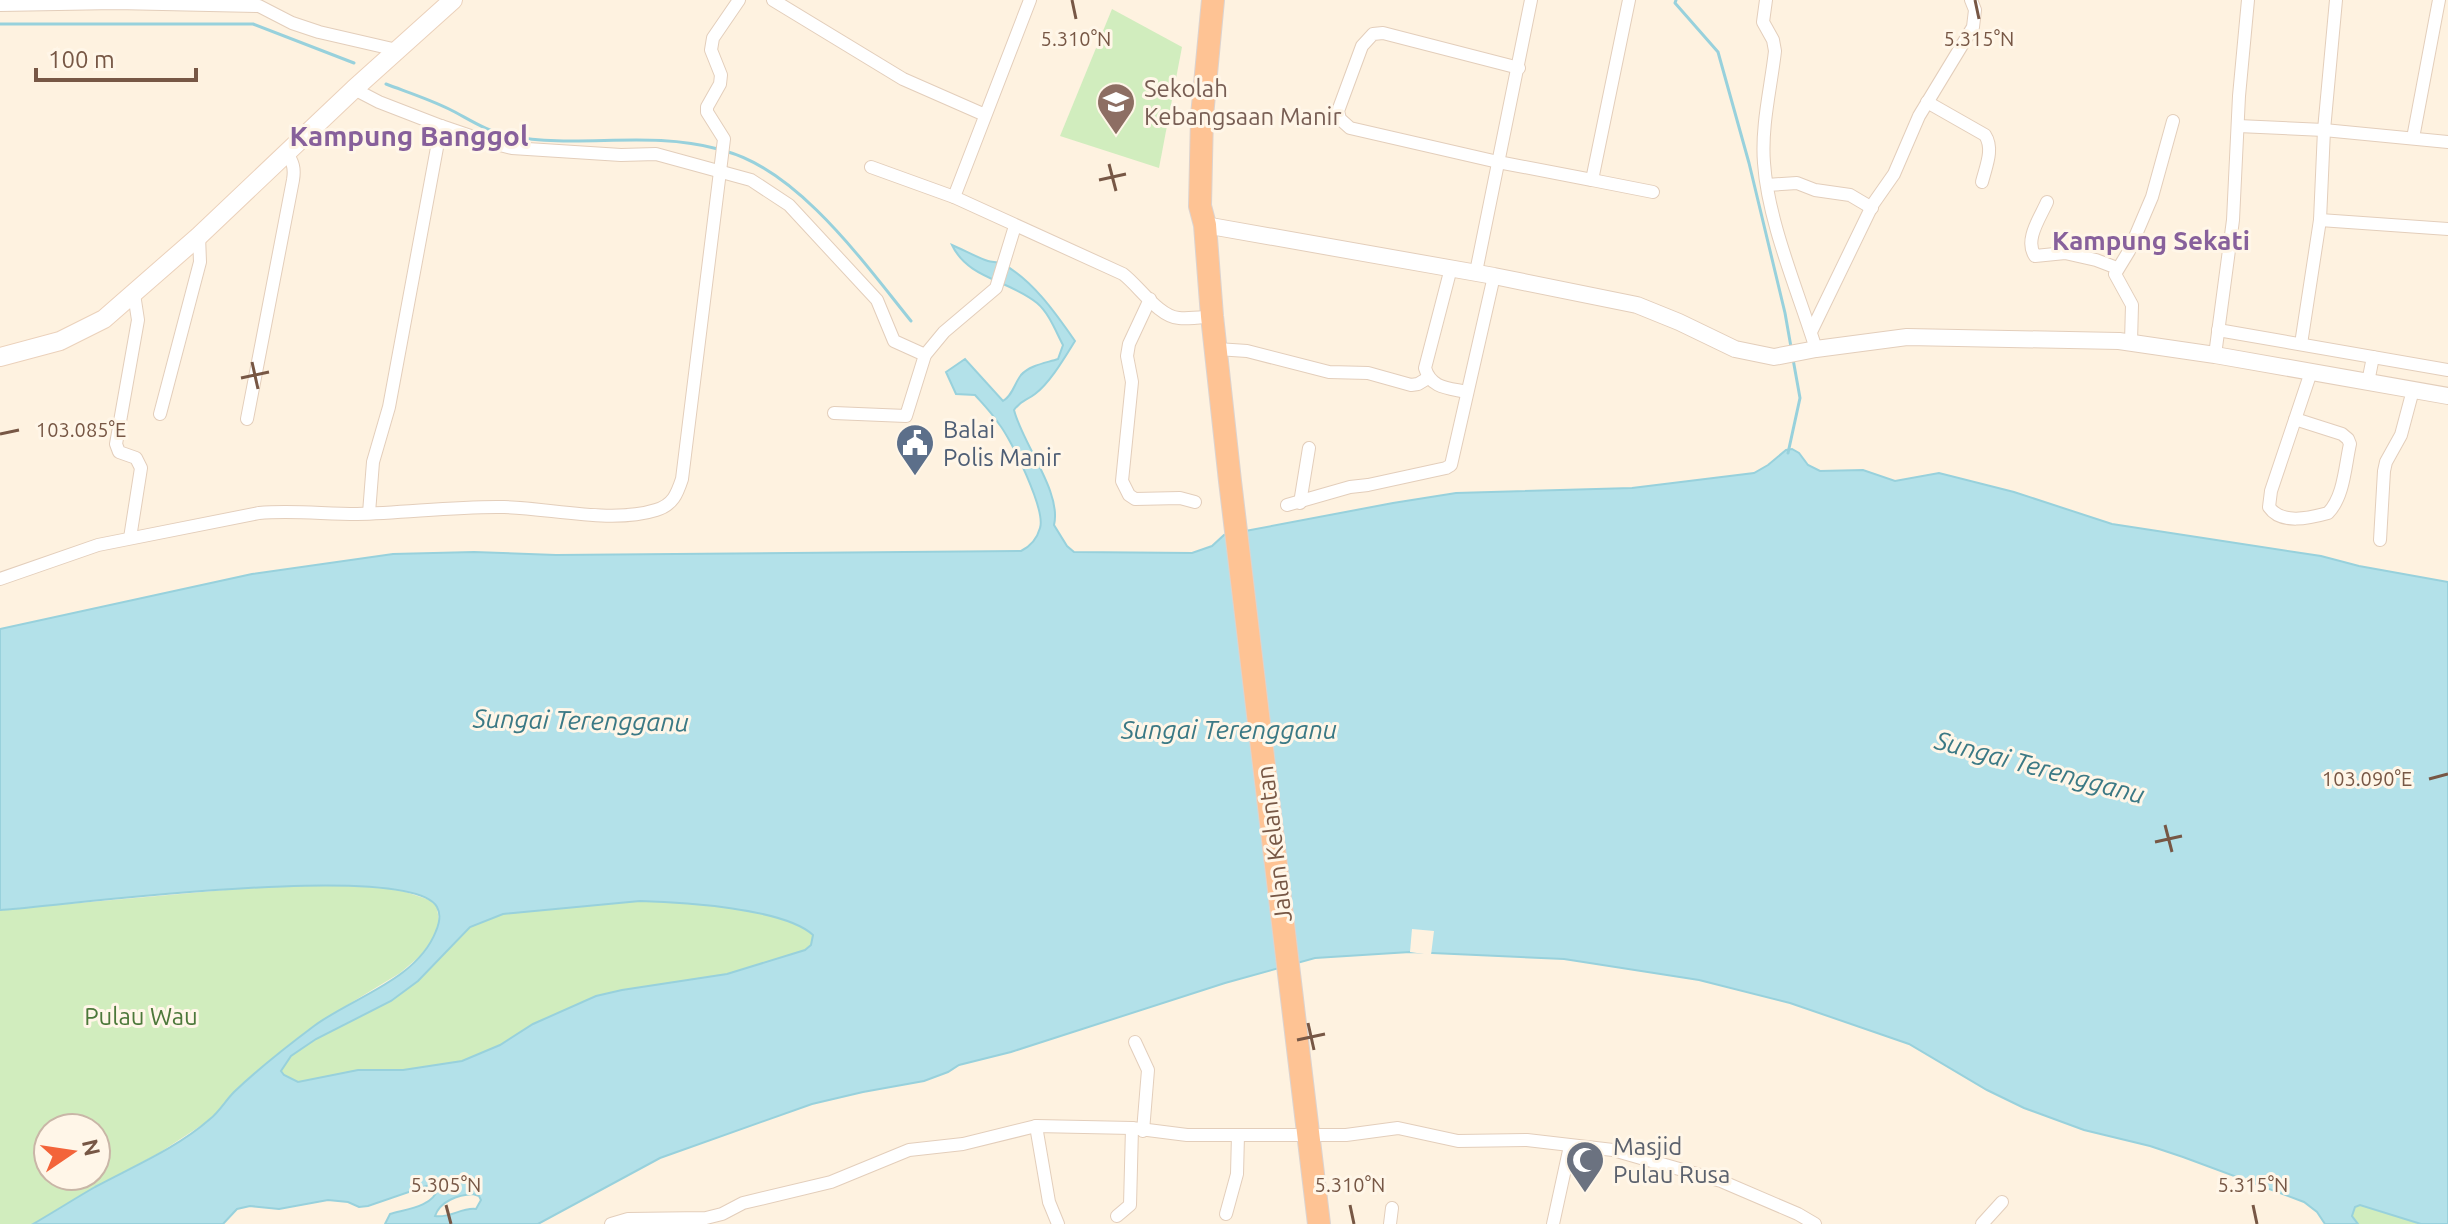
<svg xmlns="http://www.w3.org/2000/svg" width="2448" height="1224" viewBox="0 0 2448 1224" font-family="Ubuntu,sans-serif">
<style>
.green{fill:#d1edbe;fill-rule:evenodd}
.water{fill:#b3e1e9;stroke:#98d1dc;stroke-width:2;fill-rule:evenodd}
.pier{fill:#fef2e0}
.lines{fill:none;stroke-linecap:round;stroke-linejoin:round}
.stream{stroke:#98d1dc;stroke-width:3}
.minor-casing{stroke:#e3cebb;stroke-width:14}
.tertiary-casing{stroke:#e3cebb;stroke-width:18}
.secondary-casing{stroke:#ebd1bb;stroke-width:20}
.trunk-casing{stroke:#dcd3cf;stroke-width:24}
.minor{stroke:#fff;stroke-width:12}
.tertiary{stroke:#fff;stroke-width:16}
.secondary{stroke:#fff;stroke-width:18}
.trunk{stroke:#fec394;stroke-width:22}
.ticks{fill:none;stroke:#775745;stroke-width:3}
.labels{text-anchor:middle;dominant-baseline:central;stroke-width:6;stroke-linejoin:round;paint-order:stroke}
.education-label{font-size:24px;fill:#785e54;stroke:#fff6e8;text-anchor:start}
.service-label{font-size:24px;fill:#4e5e75;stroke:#fff6e8;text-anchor:start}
.street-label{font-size:24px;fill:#775745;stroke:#fff6e8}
.park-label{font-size:24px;fill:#4c783a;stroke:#fff6e8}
.worship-label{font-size:24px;fill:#5b616d;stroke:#fff6e8;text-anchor:start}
.neighbourhood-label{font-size:26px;font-weight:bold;fill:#87609b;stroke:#fff6e8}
.water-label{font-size:26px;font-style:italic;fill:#3b7985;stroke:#fff6e8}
.quarter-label{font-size:28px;font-weight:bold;fill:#87609b;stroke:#fff6e8}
.ticks-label{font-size:20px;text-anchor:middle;fill:#775745;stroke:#fff6e8;stroke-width:6;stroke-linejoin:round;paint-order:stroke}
</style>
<rect width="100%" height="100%" fill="#fef2e0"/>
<g class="green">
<path d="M1112,9L1182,47L1159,168L1060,136Z"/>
<path d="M356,884L390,887L430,900L437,907L439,922L433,939L420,956L400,973L321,1021L279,1053L233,1093L211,1119L159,1153L94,1188L33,1224H0V910L269,886ZM48,1128H96V1176H48Z"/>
<path d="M640,901C680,902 784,908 813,935L811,945L805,950L727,974L622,990L533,1024L500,1045L462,1061L403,1070H358L297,1082L284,1075L281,1071L291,1056L316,1039L391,1001L418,981L470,927L503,914Z"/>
<path d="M2360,1204L2421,1224H2358L2352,1216L2355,1207Z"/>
</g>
<path class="water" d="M952,245C964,250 976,257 988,261C991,262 997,262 1000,263C1030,276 1057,315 1075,341C1065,357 1050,383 1035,394C1026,401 1021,400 1014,410C1023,445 1062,492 1054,525L1067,546L1074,552L1192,553L1212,546L1224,535L1393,503L1456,493L1632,488L1754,473L1768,465L1786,450L1792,449L1799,453L1808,465L1820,471L1863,470L1895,481L1939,473L2014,492L2112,524L2321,556L2359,566L2448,582V1224H2421L2360,1205L2355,1207L2352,1216L2358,1224H2325L2317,1212L2304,1202L2183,1157L2150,1146L2084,1130L2024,1108L1987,1090L1909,1044L1790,1003L1699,980L1564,959L1410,952L1315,958L1225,983L1011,1052L959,1065L948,1072L924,1081L863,1092L812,1104L660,1158L538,1224H385L390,1214C407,1209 432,1207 438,1189L429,1185L368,1206L359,1207L348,1202L328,1200L279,1209L250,1206L237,1209L223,1224H33C54,1212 74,1199 95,1187C134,1166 177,1148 210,1119C219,1112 226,1100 234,1092C259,1068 286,1047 314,1026C353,997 417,980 436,931C439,924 441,914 437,907C410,859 61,906 0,910V629L252,574L393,554L474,552L556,555L1021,551C1031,546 1037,539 1040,528C1046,510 1011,439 999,424C992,413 983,404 975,395L956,394L946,372L965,359L1003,401C1013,395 1014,384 1021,375C1030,365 1046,363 1058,359L1063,345C1056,332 1049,313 1037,303C1009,280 968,279 952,245ZM640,901C680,902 784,908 813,935L811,945L805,950L727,974L622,990L596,996L533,1024L500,1045L462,1061L403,1070H358L298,1082L284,1075L281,1071L291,1056L316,1039L391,1001L418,981L470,927L503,914ZM473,1194L479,1196L481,1200L476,1209C462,1207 449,1219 435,1216C440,1201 458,1195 473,1194Z"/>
<path class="pier" d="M1412,929L1434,931L1431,955L1410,952Z"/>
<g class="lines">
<g class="stream">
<path d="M1676,0L1675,3L1718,52L1749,163L1785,313L1791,347"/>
<path d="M0,24H253L354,63"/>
<path d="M386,84C407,92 429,99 449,109C469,119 487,132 510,136C578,149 648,130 718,149"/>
<path d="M725,151C799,171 864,263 911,321"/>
<path d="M1788,453L1800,398L1793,359"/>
</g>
<defs>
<g id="minor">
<path d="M773,0L903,79L985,115"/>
<path d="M1766,0L1763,22L1773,40L1775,51C1771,87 1761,126 1764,163C1768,222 1798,291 1816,349"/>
<path d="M0,5L116,3L259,6L292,23L319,32L397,50"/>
<path d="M1519,68L1383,33L1373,34L1362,46L1338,111L1340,119L1350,128L1498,162L1592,180L1629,0"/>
<path d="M354,89L379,102L441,126L488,142L512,148L621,155L656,154L751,180L789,205L877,300L894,341L925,355"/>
<path d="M1927,102L1985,135C1994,149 1986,166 1982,182"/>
<path d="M2238,126L2324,130L2448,142"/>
<path d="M2413,138L2439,0"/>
<path d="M871,167L954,197L1123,274C1139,286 1159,317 1179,318C1190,319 1202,317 1212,316"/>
<path d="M1592,180L1653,192"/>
<path d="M1767,185L1797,183L1815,190L1850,195L1872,208"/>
<path d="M954,197L1030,0"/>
<path d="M2047,202C2040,218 2024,240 2035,256L2065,253L2096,260L2117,268"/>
<path d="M2320,220L2448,229"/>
<path d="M1451,268L1425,368C1431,389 1449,388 1467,392"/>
<path d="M1476,272L1531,0"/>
<path d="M1150,299L1129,344L1127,356L1132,382L1122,481L1129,495L1135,499L1180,498L1195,502"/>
<path d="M2218,330L2448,370"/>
<path d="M1811,332L1873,204L1894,174L1919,116L1973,27L1975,10L1971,0"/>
<path d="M2131,342L2132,305L2115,274L2129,251L2152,197L2173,121"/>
<path d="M2301,344L2320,220L2324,130L2336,0"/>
<path d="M1217,349L1247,351L1329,372L1368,373L1411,385L1418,384L1428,378"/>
<path d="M2215,355L2233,220L2239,96L2248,0"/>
<path d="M2368,382L2373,357"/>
<path d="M834,413L906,416L925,355L944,332L996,288L1015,226"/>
<path d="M160,414L200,262L199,236"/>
<path d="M247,419L293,180C295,168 293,162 286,152"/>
<path d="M2295,419L2342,434L2348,439L2350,444C2345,466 2344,497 2328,513C2310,518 2281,525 2269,507L2271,491L2311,372"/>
<path d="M1300,503L1309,448"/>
<path d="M1287,505L1350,487L1368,485L1446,468L1451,465L1494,276"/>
<path d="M369,513L373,462L389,407L441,126"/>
<path d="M130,538L141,468L136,458L119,452L116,444L138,320L134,294"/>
<path d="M2380,540L2384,471L2386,462L2401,435L2413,390"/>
<path d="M0,579L98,545L259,513C291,510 324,514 357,514C406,513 455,506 504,507C550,508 612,524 656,510C673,505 677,494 682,479L724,139L707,112V107L720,84L721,75L711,50L713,38L739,0"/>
<path d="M1135,1042L1148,1070L1143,1131"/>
<path d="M1036,1126L1049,1202L1058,1224"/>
<path d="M1226,1214L1237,1174L1238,1135"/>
<path d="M1117,1216L1130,1205L1132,1128"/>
<path d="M611,1224L628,1219L706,1218L722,1214L743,1203L831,1182L909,1150L963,1144L1036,1126L1132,1128L1187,1135H1346L1398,1128L1458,1141L1527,1140L1613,1150L1721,1181L1798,1214L1815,1224"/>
<path d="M1390,1224L1392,1208"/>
<path d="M1553,1224L1570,1146"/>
<path d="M1982,1224L2002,1202"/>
</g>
<path id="tertiary" d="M1205,225L1494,276L1637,305L1679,322L1735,349L1774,357L1816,349L1907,337L2119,341L2215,355L2448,396"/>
<path id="secondary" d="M0,357L60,341L104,319L199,236L354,89L453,0"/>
<path id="trunk" d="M1213,0L1202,116L1200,206L1205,225L1212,316L1230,481L1319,1224"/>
</defs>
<use href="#minor" class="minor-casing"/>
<use href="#tertiary" class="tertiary-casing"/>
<use href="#secondary" class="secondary-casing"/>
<use href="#trunk" class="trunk-casing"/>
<use href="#minor" class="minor"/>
<use href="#tertiary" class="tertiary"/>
<use href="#secondary" class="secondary"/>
<use href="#trunk" class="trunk"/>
</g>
<path class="ticks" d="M1072,0L1076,19M1975,0L1979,19M1109,164L1116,191M1099,180L1126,174M252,362L258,389M241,378L269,372M0,434L19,430M2429,779L2448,774M2165,825L2172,852M2155,842L2182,836M1308,1023L1314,1050M1297,1040L1325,1034M446,1205L451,1224M1350,1205L1354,1224M2253,1205L2257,1224"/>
<defs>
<symbol id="school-pin" viewBox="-11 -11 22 30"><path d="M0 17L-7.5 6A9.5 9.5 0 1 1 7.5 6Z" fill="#8d6e63" stroke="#fff6e8"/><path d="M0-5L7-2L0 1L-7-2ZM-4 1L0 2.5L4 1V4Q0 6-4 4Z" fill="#fff"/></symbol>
<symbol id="civic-pin" viewBox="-11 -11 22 30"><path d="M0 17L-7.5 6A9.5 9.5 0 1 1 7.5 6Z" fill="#5c6f8a" stroke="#fff6e8"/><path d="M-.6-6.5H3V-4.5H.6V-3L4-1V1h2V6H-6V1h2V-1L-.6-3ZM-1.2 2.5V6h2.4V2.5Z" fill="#fff"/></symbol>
<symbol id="mosque-pin" viewBox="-11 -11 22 30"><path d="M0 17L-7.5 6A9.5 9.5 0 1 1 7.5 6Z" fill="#6b7280" stroke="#fff6e8"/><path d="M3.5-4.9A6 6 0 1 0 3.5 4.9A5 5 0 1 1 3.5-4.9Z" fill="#fff"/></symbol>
</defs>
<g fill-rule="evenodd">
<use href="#school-pin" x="1094" y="80" width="44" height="60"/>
<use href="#civic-pin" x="893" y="421" width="44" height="60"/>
<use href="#mosque-pin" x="1563" y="1138" width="44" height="60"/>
</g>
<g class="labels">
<g class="education-label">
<text x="1144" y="88">Sekolah<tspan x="1144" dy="28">Kebangsaan Manir</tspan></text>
</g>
<g class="service-label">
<text x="943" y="429">Balai<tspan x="943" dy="28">Polis Manir</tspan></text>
</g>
<g class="street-label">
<text transform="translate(1274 844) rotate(-97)">Jalan Kelantan</text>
</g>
<g class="park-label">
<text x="141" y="1016">Pulau Wau</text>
</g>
<g class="worship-label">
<text x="1613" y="1146">Masjid<tspan x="1613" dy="28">Pulau Rusa</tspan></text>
</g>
<g class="neighbourhood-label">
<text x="2151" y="240">Kampung Sekati</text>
</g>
<g class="water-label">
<text transform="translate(581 720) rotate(1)">Sungai Terengganu</text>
<text x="1229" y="729">Sungai Terengganu</text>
<text transform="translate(2040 767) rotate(15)">Sungai Terengganu</text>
</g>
<g class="quarter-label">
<text x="409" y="135">Kampung Banggol</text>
</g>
</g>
<g class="ticks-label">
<text x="1076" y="46">5.310°N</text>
<text x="1979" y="46">5.315°N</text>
<text x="81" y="437">103.085°E</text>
<text x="2367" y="786">103.090°E</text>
<text x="446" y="1192">5.305°N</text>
<text x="1350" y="1192">5.310°N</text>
<text x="2253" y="1192">5.315°N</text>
</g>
<g transform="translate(72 1152) rotate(77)"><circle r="38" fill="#fff6e8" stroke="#c9b6a7" stroke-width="2"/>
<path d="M0-6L14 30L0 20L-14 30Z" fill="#f3643a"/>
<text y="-12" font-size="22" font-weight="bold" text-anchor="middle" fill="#775745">N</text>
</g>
<path d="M36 68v12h160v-12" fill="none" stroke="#775745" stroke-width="4"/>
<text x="48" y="68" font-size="24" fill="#775745" stroke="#fff6e8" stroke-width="6" paint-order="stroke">100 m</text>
</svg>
